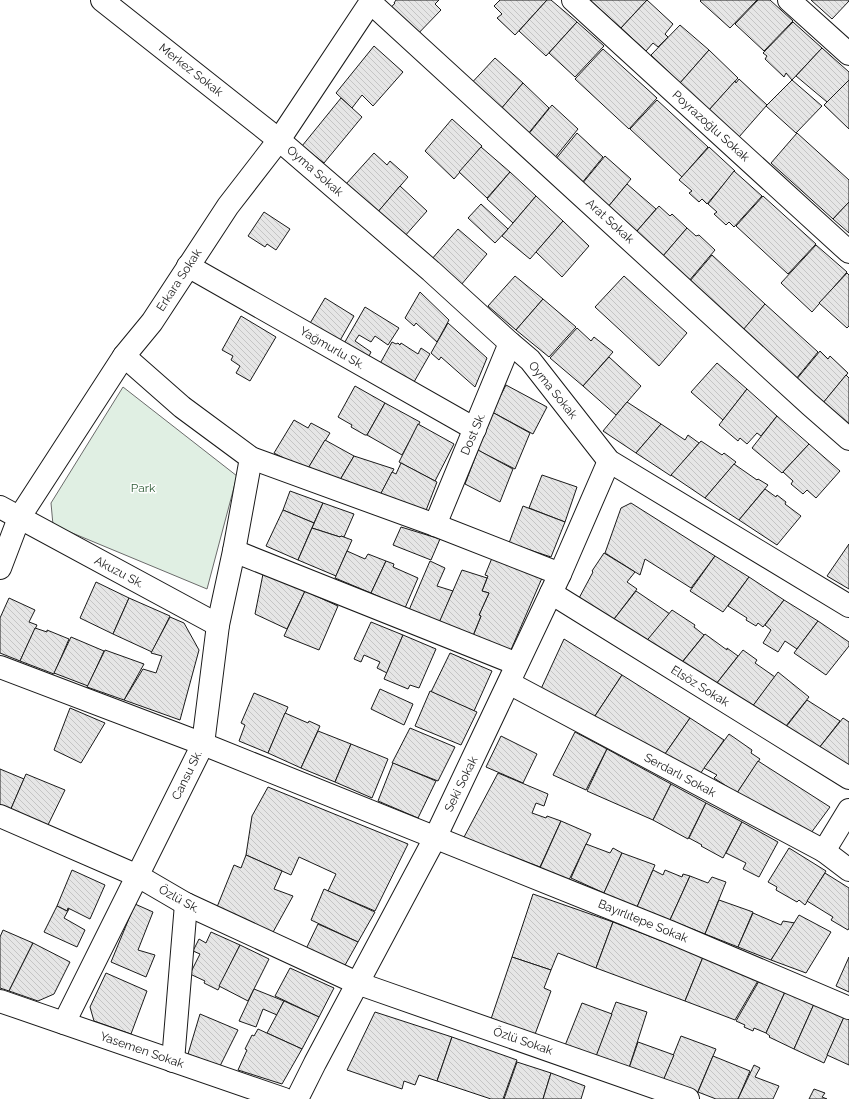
<svg xmlns="http://www.w3.org/2000/svg" width="849" height="1099" viewBox="0 0 849 1099" font-family="Raleway,sans-serif">
<style>
.green{fill:#e0efe3;stroke:#6a6a6a}
.building{fill:url(#building-back-hatch);stroke:#1a1a1a}
.lines{fill:none;stroke-linecap:round;stroke-linejoin:round}
.street-casing{stroke:#1a1a1a;stroke-width:24}
.street{stroke:#fff;stroke-width:22}
.labels{text-anchor:middle;dominant-baseline:central;stroke-width:3;stroke-linejoin:round;paint-order:stroke}
.street-label{font-size:12px;fill:#1a1a1a;stroke:#fff}
.park-label{font-size:12px;fill:#2b5a34;stroke:#fff}
</style>
<defs>
<pattern id="building-back-hatch" width="6" height="6" patternUnits="userSpaceOnUse"><rect width="6" height="6" fill="#e6e6e6"/><path d="M-1 5l2 2M0 0l6 6M5-1l2 2" fill="none" stroke="#c5c5c5"/></pattern>
</defs>
<rect width="100%" height="100%" fill="#fff"/>
<path class="green" d="M123,387L237,476L207,589L53,525L51,503Z"/>
<g class="building">
<path d="M396,0H439L435,4L441,10L412,40L385,14L395,3H394Z"/>
<path d="M500,0H547L515,35L497,18L502,14L494,6Z"/>
<path d="M547,0H551L577,22L546,56L519,31Z"/>
<path d="M591,0H647L621,28L591,1Z"/>
<path d="M647,0L673,24L665,34L668,37L658,47L653,43L646,51L621,28Z"/>
<path d="M701,0H757L730,28L700,1Z"/>
<path d="M758,0H770L793,21L764,51L735,24Z"/>
<path d="M811,0H849V1L832,19Z"/>
<path d="M577,22L604,46L575,77L549,53Z"/>
<path d="M793,22L822,48L792,80L786,73L784,77L765,59L767,56L763,53Z"/>
<path d="M680,25L709,50L680,83L651,55Z"/>
<path d="M374,46L403,72L373,106L362,95L352,108L336,93Z"/>
<path d="M822,48L849,72V80L827,102L796,76Z"/>
<path d="M603,49L657,98L629,129L575,79Z"/>
<path d="M709,50L738,78L709,110L680,83Z"/>
<path d="M495,58L523,83L495,116L466,89Z"/>
<path d="M739,79L767,105L739,137L709,110L735,81L736,83Z"/>
<path d="M792,80L822,106L796,133L766,106Z"/>
<path d="M849,80V129L824,105Z"/>
<path d="M523,83L549,108L523,140L495,116Z"/>
<path d="M341,98L362,117L324,163L302,146Z"/>
<path d="M657,100L708,147L682,177L630,129Z"/>
<path d="M552,105L578,129L549,165L523,141Z"/>
<path d="M452,119L482,146L454,179L425,151Z"/>
<path d="M577,133L603,157L577,189L551,165Z"/>
<path d="M797,133L849,180V202L833,219L771,163Z"/>
<path d="M481,147L510,172L487,198L459,172Z"/>
<path d="M709,147L735,171L707,204L702,199L699,202L689,193L692,191L679,180Z"/>
<path d="M374,153L387,165L390,161L408,177L377,213L346,184Z"/>
<path d="M605,156L631,179L603,213L577,190Z"/>
<path d="M734,171L762,196L734,227L729,222L726,225L714,214L717,212L708,204Z"/>
<path d="M510,172L536,196L513,223L487,199Z"/>
<path d="M627,184L656,209L630,239L603,213Z"/>
<path d="M400,186L427,211L404,237L377,213Z"/>
<path d="M536,196L563,221L530,259L502,236Z"/>
<path d="M763,196L816,244L788,274L736,226Z"/>
<path d="M849,202V233L833,219Z"/>
<path d="M481,204L508,229L495,243L468,218Z"/>
<path d="M659,206L670,216L672,214L687,228L657,263L630,239Z"/>
<path d="M264,212L290,229L276,250L267,244L265,247L248,236Z"/>
<path d="M563,221L589,246L562,277L536,252Z"/>
<path d="M687,228L696,236L699,235L715,250L683,288L657,263Z"/>
<path d="M458,229L487,254L461,285L431,260Z"/>
<path d="M816,245L847,272L812,312L781,283Z"/>
<path d="M712,255L765,304L738,337L684,288Z"/>
<path d="M847,273L849,275V326L847,328L819,303Z"/>
<path d="M515,276L543,299L516,330L488,306Z"/>
<path d="M624,276L687,333L659,366L595,307Z"/>
<path d="M420,292L449,320L437,342L416,323L414,326L405,318Z"/>
<path d="M325,298L354,316L338,344L309,325Z"/>
<path d="M543,299L576,327L549,357L516,330Z"/>
<path d="M765,304L818,352L791,385L737,337Z"/>
<path d="M365,307L399,328L388,345L375,336L371,342L359,335L355,341L371,352L366,362L342,347Z"/>
<path d="M241,316L276,337L250,381L236,373L240,366L231,360L233,356L222,350Z"/>
<path d="M448,323L487,358L475,387L441,357L439,360L431,353Z"/>
<path d="M577,328L591,341L594,337L613,352L583,386L550,358Z"/>
<path d="M392,342L396,344L398,343L400,345L401,343L418,354L421,348L430,354L410,389L377,369Z"/>
<path d="M820,351L828,359L830,356L848,373L818,409L791,386Z"/>
<path d="M609,357L641,386L616,415L583,386Z"/>
<path d="M717,363L747,389L723,420L691,392Z"/>
<path d="M846,375L849,378V429L818,409Z"/>
<path d="M506,385L547,407L533,434L492,412Z"/>
<path d="M355,386L385,403L367,435H365L351,427L352,425L338,417Z"/>
<path d="M747,389L777,416L761,436L757,433L747,444L740,438L738,441L719,425Z"/>
<path d="M627,402L661,424L636,453L603,431Z"/>
<path d="M385,403L420,422L402,455L367,435Z"/>
<path d="M492,412L530,433L515,469L477,450Z"/>
<path d="M777,416L809,444L782,473L752,448Z"/>
<path d="M294,420L308,428L311,423L330,433L307,470L274,453Z"/>
<path d="M418,424L454,444L435,481L399,462Z"/>
<path d="M661,424L685,440L688,435L699,443L671,476L636,453Z"/>
<path d="M325,440L354,456L337,485L307,470Z"/>
<path d="M701,441L722,455L724,453L736,462L705,498L671,475Z"/>
<path d="M809,444L840,471L816,498L807,490L803,494L791,484L793,481L783,472Z"/>
<path d="M478,450L513,469L500,502L465,484Z"/>
<path d="M354,456L394,469L378,499L337,485Z"/>
<path d="M401,463L437,482L425,513L378,499L392,472L396,474Z"/>
<path d="M734,464L757,480L758,479L768,485L739,520L705,498Z"/>
<path d="M542,475L577,487L565,522L529,508Z"/>
<path d="M765,489L776,497L777,495L786,502L785,504L801,516L777,545L739,520Z"/>
<path d="M290,491L323,503L314,523L283,510Z"/>
<path d="M323,503L354,514L344,537L341,536L340,537L312,528Z"/>
<path d="M631,503L715,556L691,588L645,559L640,575L605,553L621,508Z"/>
<path d="M523,506L565,522L551,557L509,543Z"/>
<path d="M283,510L314,523L298,560L266,546Z"/>
<path d="M401,527L440,539L431,560L393,545Z"/>
<path d="M312,528L340,537L341,536L352,540L336,576L298,560Z"/>
<path d="M849,544V589L827,576Z"/>
<path d="M347,551L365,559L368,554L386,561L371,593L335,578Z"/>
<path d="M604,553L635,572L627,582L637,589L611,623L578,600L593,572L592,571Z"/>
<path d="M715,556L749,577L723,612L690,591Z"/>
<path d="M492,558L542,578L510,652L473,636L481,616L479,615L489,593L482,591L488,576L485,575Z"/>
<path d="M386,561L394,564L393,567L418,578L405,608L371,593Z"/>
<path d="M430,561L445,568L437,586L453,591L439,624L409,610Z"/>
<path d="M462,570L487,578L482,591L489,593L479,615L481,616L472,638L438,625Z"/>
<path d="M263,574L305,591L287,629L255,614Z"/>
<path d="M749,577L784,600L763,627L758,623L756,626L746,620L747,618L728,606Z"/>
<path d="M96,582L129,598L113,634L80,618Z"/>
<path d="M305,591L338,606L319,650L284,636Z"/>
<path d="M636,591L670,614L644,645L611,623Z"/>
<path d="M9,598L35,610L29,622L37,625L20,661L0,653V618Z"/>
<path d="M129,598L170,616L152,652L113,634Z"/>
<path d="M784,600L818,621L797,649L785,641L778,652L763,643L771,630L765,625Z"/>
<path d="M672,610L695,625L694,627L704,635L678,667L644,644Z"/>
<path d="M170,617L184,623L199,650L180,720L124,700L143,669L156,673L162,656L151,653Z"/>
<path d="M818,621L849,642V646L826,675L794,653Z"/>
<path d="M371,622L403,635L387,673L377,668L380,662L364,655L361,662L354,659Z"/>
<path d="M35,628L47,632V630L69,639L54,674L20,661Z"/>
<path d="M705,634L727,650V648L738,656L713,688L680,665Z"/>
<path d="M403,635L436,649L419,688L410,685L408,689L384,679Z"/>
<path d="M71,637L104,651L88,686L54,673Z"/>
<path d="M564,639L622,675L593,719L540,691Z"/>
<path d="M105,650L144,664L124,700L87,687Z"/>
<path d="M743,650L757,660L755,663L775,677L749,711L713,688Z"/>
<path d="M450,653L492,671L474,711L431,692Z"/>
<path d="M778,672L809,697L782,731L749,711Z"/>
<path d="M622,675L690,718L665,754L593,719Z"/>
<path d="M380,689L413,704L404,725L371,709Z"/>
<path d="M430,691L477,712L461,745L415,726Z"/>
<path d="M254,693L288,707L268,753L239,741L245,725L241,723Z"/>
<path d="M807,700L840,721L815,753L782,732Z"/>
<path d="M70,708L105,723L81,763L54,750Z"/>
<path d="M285,713L308,723L309,721L320,726L301,768L268,753Z"/>
<path d="M690,718L724,740L700,774L665,754Z"/>
<path d="M843,718L849,722V774L815,753Z"/>
<path d="M410,728L455,747L438,781L392,763Z"/>
<path d="M318,731L351,744L335,782L301,768Z"/>
<path d="M575,732L607,749L586,790L553,775Z"/>
<path d="M729,734L752,750L751,753L760,759L737,793L714,778L717,775L704,768Z"/>
<path d="M501,736L537,754L523,783L486,767Z"/>
<path d="M351,744L388,759L372,798L335,782Z"/>
<path d="M607,749L671,784L653,820L587,791Z"/>
<path d="M758,761L830,807L811,833L737,793Z"/>
<path d="M393,763L436,781L418,818L378,801Z"/>
<path d="M0,769L24,779L10,811L0,807Z"/>
<path d="M498,773L548,794L544,806L536,803L532,813L546,818L547,816L561,821L540,867L463,839Z"/>
<path d="M26,774L65,790L47,827L10,811Z"/>
<path d="M671,784L706,803L688,839L653,820Z"/>
<path d="M268,787L408,844L375,911L328,891L336,874L299,857L291,875L246,855L252,816Z"/>
<path d="M706,803L742,822L723,858L701,846L702,845L689,838Z"/>
<path d="M561,821L591,834L569,880L540,868Z"/>
<path d="M742,822L778,842L759,877L743,869L746,863L726,853Z"/>
<path d="M586,844L610,853L613,848L622,853L604,893L571,878Z"/>
<path d="M789,848L826,871L805,905L799,900L797,902L776,890L777,887L768,882Z"/>
<path d="M622,853L655,865L637,907L603,895Z"/>
<path d="M246,855L282,871L274,889L293,896L272,934L217,907L234,865L241,868Z"/>
<path d="M72,870L105,885L90,919L68,908L67,911L57,906Z"/>
<path d="M653,870L663,875L665,870L682,877L683,874L690,876L670,920L637,907Z"/>
<path d="M825,873L849,888V928L848,930L831,920L833,917L807,901Z"/>
<path d="M690,876L708,883L712,877L726,882L705,934L670,920Z"/>
<path d="M324,889L375,912L358,942L311,920Z"/>
<path d="M533,894L613,922L596,968L558,953L551,970L512,957Z"/>
<path d="M719,900L753,912L738,947L705,934Z"/>
<path d="M135,904L153,912L138,950L155,955L146,977L111,962Z"/>
<path d="M57,906L67,911L68,909H69L64,918L85,930L77,947L44,932Z"/>
<path d="M753,913L781,925L783,921L795,923L771,960L738,947Z"/>
<path d="M799,915L831,932L806,973L771,960Z"/>
<path d="M613,922L703,957L685,1001L596,968Z"/>
<path d="M318,924L358,942L344,967L306,949Z"/>
<path d="M3,930L33,943L9,991L0,988V937Z"/>
<path d="M211,932L240,945L218,990L204,983L205,981L190,974L200,954L193,951L199,939L206,943Z"/>
<path d="M33,943L70,962L54,994L38,1001L9,991Z"/>
<path d="M240,945L269,959L248,1001L219,986Z"/>
<path d="M512,957L551,970L544,988L551,991L534,1037L490,1022Z"/>
<path d="M703,957L759,979L735,1020L685,1001Z"/>
<path d="M849,957V992L836,986Z"/>
<path d="M290,968L334,988L319,1017L275,996Z"/>
<path d="M106,973L147,991L131,1034L94,1021L90,1007Z"/>
<path d="M759,981L785,992L766,1033L754,1028L753,1031L744,1027L745,1025L736,1021Z"/>
<path d="M254,989L284,1001L277,1015L263,1009L256,1027L239,1021Z"/>
<path d="M785,992L814,1004L794,1049L769,1037L770,1036L766,1033Z"/>
<path d="M284,1001L319,1017L302,1049L267,1033Z"/>
<path d="M616,1002L647,1012L628,1071L594,1060Z"/>
<path d="M582,1003L612,1014L595,1059L564,1048Z"/>
<path d="M814,1004L844,1017L824,1063L794,1049Z"/>
<path d="M375,1012L452,1037L437,1081L419,1075L415,1085L404,1081L402,1089L347,1070Z"/>
<path d="M200,1014L238,1030L220,1066L188,1054Z"/>
<path d="M844,1017L849,1019V1065L827,1055Z"/>
<path d="M258,1029L302,1049L282,1084L238,1070L247,1050L245,1049L252,1035L254,1036Z"/>
<path d="M681,1036L716,1049L696,1096L662,1083Z"/>
<path d="M452,1037L517,1060L503,1099H491L437,1081Z"/>
<path d="M638,1042L674,1055L662,1083L628,1071Z"/>
<path d="M713,1056L750,1071L738,1099H716L698,1092Z"/>
<path d="M517,1062L551,1073L543,1099H504Z"/>
<path d="M754,1065L760,1068L755,1077L779,1086L773,1099H738Z"/>
<path d="M551,1073L585,1086L581,1099H543Z"/>
<path d="M814,1089L825,1093L822,1097L827,1099H809Z"/>
</g>
<g class="lines">
<defs>
<g id="street">
<path d="M102,0L279,140L431,271L510,343L530,360L609,461L849,606"/>
<path d="M573,0L849,252"/>
<path d="M789,0L849,54"/>
<path d="M371,3L809,404L849,439"/>
<path d="M188,266L475,429"/>
<path d="M124,356L182,407L251,458L435,525L560,574"/>
<path d="M0,507L218,625"/>
<path d="M435,525L510,343"/>
<path d="M234,551L517,664"/>
<path d="M0,568L19,518L124,356L152,322L228,206L279,140L372,0"/>
<path d="M551,593L849,778"/>
<path d="M0,667L203,744L670,932L849,1008"/>
<path d="M509,683L824,851L849,870"/>
<path d="M0,816L138,876L186,904L357,983L688,1099"/>
<path d="M824,851L849,810"/>
<path d="M0,1001L284,1099"/>
<path d="M64,1023L203,744L218,625L234,551L251,458"/>
<path d="M173,1061L186,904"/>
<path d="M297,1099L315,1063L435,838L560,574L609,461"/>
</g>
</defs>
<use href="#street" class="street-casing"/>
<use href="#street" class="street"/>
</g>
<g class="labels">
<g class="street-label">
<text transform="translate(191 70) rotate(38)">Merkez Sokak</text>
<text transform="translate(711 126) rotate(42)">Poyrazoğlu Sokak</text>
<text transform="translate(315 171) rotate(41)">Oyma Sokak</text>
<text transform="translate(610 221) rotate(42)">Arat Sokak</text>
<text transform="translate(179 280) rotate(-57)">Erkara Sokak</text>
<text transform="translate(332 348) rotate(30)">Yağmurlu Sk.</text>
<text transform="translate(553 390) rotate(51)">Oyma Sokak</text>
<text transform="translate(473 434) rotate(-67)">Dost Sk.</text>
<text transform="translate(119 572) rotate(28)">Akuzu Sk.</text>
<text transform="translate(700 686) rotate(32)">Elsöz Sokak</text>
<text transform="translate(187 775) rotate(-64)">Cansu Sk.</text>
<text transform="translate(680 775) rotate(28)">Serdarlı Sokak</text>
<text transform="translate(461 784) rotate(-64)">Seki Sokak</text>
<text transform="translate(179 899) rotate(29)">Özlü Sk.</text>
<text transform="translate(643 921) rotate(22)">Bayırlıtepe Sokak</text>
<text transform="translate(523 1041) rotate(19)">Özlü Sokak</text>
<text transform="translate(142 1050) rotate(19)">Yasemen Sokak</text>
</g>
<g class="park-label">
<text x="143" y="488">Park</text>
</g>
</g>
</svg>
